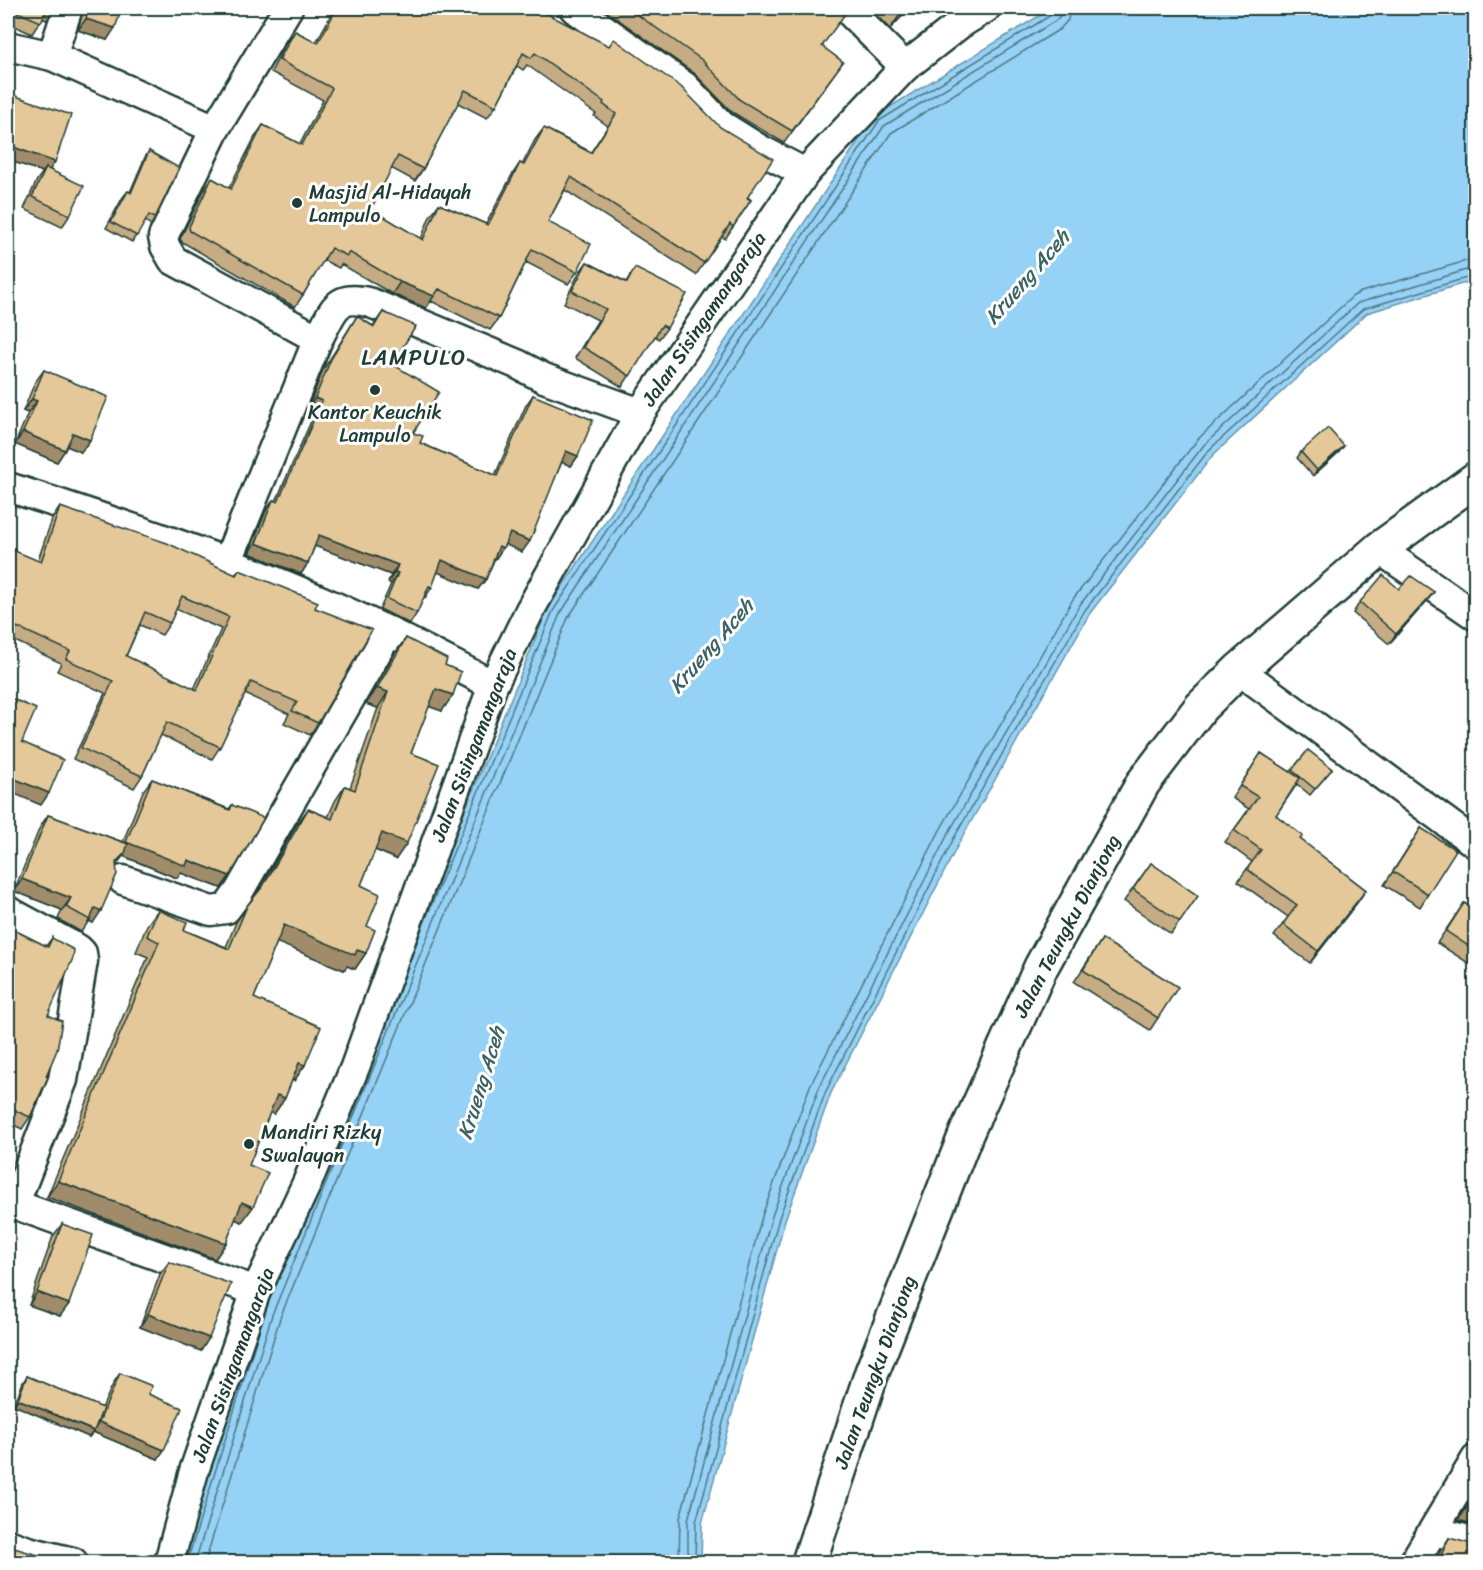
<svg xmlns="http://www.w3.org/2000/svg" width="1483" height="1570" viewBox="0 0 1483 1570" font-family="Sriracha,sans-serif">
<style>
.water{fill:#96d1f6;stroke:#6696a8;stroke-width:1.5}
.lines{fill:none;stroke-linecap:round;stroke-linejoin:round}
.shore{stroke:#4f7882;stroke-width:1.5}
.street-casing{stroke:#1f3d34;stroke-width:33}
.secondary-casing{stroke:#1f3d34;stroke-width:38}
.street{stroke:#fff;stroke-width:28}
.secondary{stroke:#fff;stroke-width:33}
.wall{fill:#c5ac84;stroke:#1f3d34;stroke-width:1.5;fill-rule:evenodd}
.shaded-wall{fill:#a08c6b;stroke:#1f3d34;stroke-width:1.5}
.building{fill:#e5c899;stroke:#1f3d34;stroke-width:1.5;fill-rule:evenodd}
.poi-dot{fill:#1f3d34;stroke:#fff;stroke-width:2}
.labels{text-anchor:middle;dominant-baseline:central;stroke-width:6;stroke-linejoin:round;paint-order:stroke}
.poi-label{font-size:20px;fill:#1f3d34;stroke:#fff;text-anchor:start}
.street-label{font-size:20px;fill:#1f3d34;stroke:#fff}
.water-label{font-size:21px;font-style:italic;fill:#3d6264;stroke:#fff}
.quarter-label{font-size:22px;letter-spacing:1.5px;fill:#1f3d34;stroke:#fff}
</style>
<rect width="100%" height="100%" fill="#fff"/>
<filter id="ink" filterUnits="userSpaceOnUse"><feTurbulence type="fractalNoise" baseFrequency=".0167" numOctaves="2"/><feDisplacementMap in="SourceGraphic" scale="12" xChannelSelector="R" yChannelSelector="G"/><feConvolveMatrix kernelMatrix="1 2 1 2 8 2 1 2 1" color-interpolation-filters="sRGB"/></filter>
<g filter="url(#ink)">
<path class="water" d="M1052,8H1475V280L1367,313L1213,455L1090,613L960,841L831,1093L785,1220L702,1523L701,1562H181L259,1310L548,608L875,116Z"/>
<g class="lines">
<g class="shore">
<path d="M417,940L553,611L879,121L1051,15L1054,8"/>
<path d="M187,1562L260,1328"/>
<path d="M195,1562L272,1315L560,614L884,126L1055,21L1060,16L1061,8"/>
<path d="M205,1562L280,1318L568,618L891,133L1060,29L1068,20L1070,8"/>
<path d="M679,1562L680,1518L763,1213L810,1086L940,830L1073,599L1198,439L1353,296L1361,292L1476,258"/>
<path d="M688,1562V1520L772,1216L819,1088L948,834L1079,606L1204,445L1358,303L1476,267"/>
<path d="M695,1562L696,1522L779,1218L826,1091L954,838L1085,610L1209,450L1363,309L1476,275"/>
</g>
<defs>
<g id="street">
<path d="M288,8L215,129L163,237L165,246L173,260L318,339"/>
<path d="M574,8L684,86L721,125L761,150L805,173"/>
<path d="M846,8L905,67"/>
<path d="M8,46L52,56L215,129"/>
<path d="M52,56L68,8"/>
<path d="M8,487C116,522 225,558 329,604C385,628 439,657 493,685"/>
<path d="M1379,549L1476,616"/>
<path d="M227,563L318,339C334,311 334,293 371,303L517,364L544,378L640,413"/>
<path d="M1239,670L1476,844"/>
<path d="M123,880L211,911L226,909L238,893L389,631"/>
<path d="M8,911L78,949L82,953L83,961L63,1080L14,1205"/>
<path d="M8,1202L256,1291"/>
<path d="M1434,1531L1476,1542"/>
<path d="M8,1544L28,1551L73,1562"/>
<path d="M169,1562L194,1471L256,1291L307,1183L355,1067L493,685L530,610L640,413L805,173L905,67L960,24L986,8"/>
<path d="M1414,1562L1476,1459"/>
</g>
<path id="secondary" d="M809,1562L872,1372L966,1134L1041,967L1143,783L1201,707L1239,670L1379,549L1476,479"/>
</defs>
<use href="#street" class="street-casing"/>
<use href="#secondary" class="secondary-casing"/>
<use href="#street" class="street"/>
<use href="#secondary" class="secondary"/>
</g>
<g class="wall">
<path d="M8,8H55L47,20L42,18L32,34L8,23Z"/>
<path d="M84,8H122L107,40L78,30Z"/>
<path d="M335,8H536L751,200L725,239L722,236L696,275L565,190L548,222L577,272L568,284L526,262L499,318L490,330L431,301L426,308L392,294L341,264L339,268L323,260L303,295L295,307L182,242L180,239L204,190L212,178L229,188L255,137L263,125L300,144L323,100L271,72L286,43L295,31L316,42ZM527,65L596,114L594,116L608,126L591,152L544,128L535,140L522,165L520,163L512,175L486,224L439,204L430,216L421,239L371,209L391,168L415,181L423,169L458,103L487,118L496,106L517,66L523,70Z"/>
<path d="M602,8H844L822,47L843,62L784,143L732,112L694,73Z"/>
<path d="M869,8H910L890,29Z"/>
<path d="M10,94L50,170L70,215L62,227L24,209L37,180L43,172L8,160V97Z"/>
<path d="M149,151L155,218L151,225L145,221L132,242L106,228L123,197L128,191L130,192L145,157Z"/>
<path d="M587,262L626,282L635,268L667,328L659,339L655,336L622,387L575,358L598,320L564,303L579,273Z"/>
<path d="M383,312L392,364L413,433L420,443L495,475L526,405L533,395L578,456L571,466L562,462L522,552L505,544L496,558H495L486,579L478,589L438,572L424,597L417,613L410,624L380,609L391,584L388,582L391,575L315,546L308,563L301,574L249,553L266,511L273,500L276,501L315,412L308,409L323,370L357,316L373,326Z"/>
<path d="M44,370L90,440L81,452L67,446L57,462L15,444L28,413L23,411L35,382Z"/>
<path d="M1301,452H1339L1313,476L1297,458Z"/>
<path d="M60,507L235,575L239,570L315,608L318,723L310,735L284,723L289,714L245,694L220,747L212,759L161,735L142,776L134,788L73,759L105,693L57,671L61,663L11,639L52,519ZM176,609L221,629L194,689L126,656L140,625L162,635L170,623Z"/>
<path d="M1399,589L1434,592L1426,602L1389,644L1353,613L1360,602Z"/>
<path d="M406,638L445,665L442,711L429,706L411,753L396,859L375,850L361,885L367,926L366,953L355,969L347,966L344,970L277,942L254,998L305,1065L294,1081L292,1080L285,1098L274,1114L270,1112L249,1165L242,1222L235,1219L226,1243L215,1259L47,1197L148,957L136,952L147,925L158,910L184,930L226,947L236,922L256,895L297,824L308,809L328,817L335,801L345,786L350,788L378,708L366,704L395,653Z"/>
<path d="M1308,750L1332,769L1310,795L1297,784L1276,815L1300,839L1366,890L1310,963L1274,936L1288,917L1238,881L1252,862L1225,842L1249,809L1232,798L1261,753L1290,772Z"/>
<path d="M152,779L229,809L232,805L230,876L221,888L181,873L177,878L123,856L116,865L93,923L89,921L81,932L58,919L62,910L14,891L40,827L48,815L123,842L143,791Z"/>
<path d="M1421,828L1428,894L1420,907L1384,885Z"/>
<path d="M1151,863L1198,896L1171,934L1124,901Z"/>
<path d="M1464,903L1476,910V968L1437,943Z"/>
<path d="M8,927L46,946L52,938L46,1076L30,1117L22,1129L8,1122Z"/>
<path d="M1102,939L1158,1018L1150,1030L1074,982Z"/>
<path d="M62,1224L60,1316L29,1305L53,1236Z"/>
<path d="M169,1262L201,1351L140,1327L160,1274Z"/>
<path d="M120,1373L148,1394L158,1459L93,1432L89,1437L14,1405L23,1382L27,1376L102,1408L114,1382Z"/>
<path d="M1476,1492V1525L1458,1520Z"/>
<path d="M1449,1538L1476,1563H1435L1441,1550Z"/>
</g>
<g class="shaded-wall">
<path d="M46,8H55L47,20L39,18Z"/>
<path d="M907,8H910L890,29L899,16Z"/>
<path d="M86,19L115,28L107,40L78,30Z"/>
<path d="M8,145L55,162L47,174L46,168L43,172L8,160Z"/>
<path d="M400,282L434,296L426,308L392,294Z"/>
<path d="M315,398L322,401L315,412L308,409Z"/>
<path d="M32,399L37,401L28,413L23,411Z"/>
<path d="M23,432L65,450L57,462L15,444Z"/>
<path d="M73,433L90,440L81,452L64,445Z"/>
<path d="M1344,446L1339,452L1313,476L1317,470Z"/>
<path d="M566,451L578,456L571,466L559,461Z"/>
<path d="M510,533L530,541L522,552L502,543Z"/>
<path d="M319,535L398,565L391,575L312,545Z"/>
<path d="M256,543L308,563L301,574L249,553Z"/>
<path d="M499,546L503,548L496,558L492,557Z"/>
<path d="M442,560L486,579L478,589L435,571Z"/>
<path d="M395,572L398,573L391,584L388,582Z"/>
<path d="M429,586L432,587L425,598L422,596Z"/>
<path d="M1434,592L1426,602L1389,644L1396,634Z"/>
<path d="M377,688L388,692L378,708L366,704Z"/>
<path d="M436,689L453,695L442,711L425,705Z"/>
<path d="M8,776L49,793L41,805L8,791Z"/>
<path d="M382,833L407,843L396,859L371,848Z"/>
<path d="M126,842L188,860L230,876L221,888L181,873L177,878L123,856L116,865L108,874L118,854Z"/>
<path d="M22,879L71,898L62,910L14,891Z"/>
<path d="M1366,890L1357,903L1310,963L1318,951Z"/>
<path d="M95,908L101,911L93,923L89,921Z"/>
<path d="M284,925L357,950L366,953L355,969L347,966L344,970L273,941Z"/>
<path d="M299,1063L305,1065L294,1081L288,1078Z"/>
<path d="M277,1095L285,1098L274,1114L266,1111Z"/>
<path d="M58,1181L226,1243L215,1259L47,1197Z"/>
<path d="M242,1202L253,1207L242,1222L232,1218Z"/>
<path d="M37,1292L69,1304L60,1316L29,1305Z"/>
<path d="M148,1314L209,1338L201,1351L140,1327Z"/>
<path d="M18,1399L93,1431L99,1422L164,1450L158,1459L93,1432L89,1437L14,1405Z"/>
<path d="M1466,1509L1476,1511V1525L1458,1520Z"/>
</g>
<g class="building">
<path d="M8,8H47L41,22Z"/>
<path d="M89,8H122L115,28L86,19Z"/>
<path d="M337,8H536L609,46L614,39L681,87L720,127L773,159L747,198L751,200L733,227L730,224L704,263L571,177L548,222L591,244L577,272L532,249L499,318L439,289L434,296L400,282L349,252L347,256L331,248L303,295L190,231L189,227L212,178L231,189L263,125L302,145L332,88L279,60L295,31L318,43ZM523,53L531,58L535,53L604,102L603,104L616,114L591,153L544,128L524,165L520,163L488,225L439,204L423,240L371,209L398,156L423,169L465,90L496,106Z"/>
<path d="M628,8H844L847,11L822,46L843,62L792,131L740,100L702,60Z"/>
<path d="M890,8H907L899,16Z"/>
<path d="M10,94L71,115L55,162L8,145V101Z"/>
<path d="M149,151L179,168L155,218L149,215L137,236L111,222L128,191L131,193Z"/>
<path d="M46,168L84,186L70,215L32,197Z"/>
<path d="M587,262L627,283L635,268L687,294L667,328L662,325L630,376L583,347L606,309L572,291Z"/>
<path d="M383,312L416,326L392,364L439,392L413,433L423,436L420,443L497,476L533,395L593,420L578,456L566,451L530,541L510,533L503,548L499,546L486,579L442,560L432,587L429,586L417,613L387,599L398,573L395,572L398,565L319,535L308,563L256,543L273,500L278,502L322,401L315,398L331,359L357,316L374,327Z"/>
<path d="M44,370L108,397L90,440L73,433L65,450L23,432L37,401L32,399Z"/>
<path d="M1328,428L1344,446L1317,470L1301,452Z"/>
<path d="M60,507L167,543L236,575L239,570L252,575L318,602L315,608L372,630L318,723L292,711L297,702L251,682L220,747L167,722L142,776L81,748L113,681L66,659L70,651L17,627L8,647V548L41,562ZM182,596L229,617L197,690L126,656L145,612L170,623Z"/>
<path d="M1383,575L1399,589L1411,576L1434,592L1396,634L1360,602Z"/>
<path d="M406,638L447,659L445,665L461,672L453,695L436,689L411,753L439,764L407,843L382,833L361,885L380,894L367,926L375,930L366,953L357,950L355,955L284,925L254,998L321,1027L305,1065L299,1063L285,1098L277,1095L249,1165L268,1173L253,1207L242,1202L226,1243L58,1181L159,942L147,936L158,910L187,922L184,930L229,949L247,906L263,886L308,809L332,819L345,786L355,790L388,692L377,688Z"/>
<path d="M8,697L36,709L22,742L63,760L49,793L8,776V747L10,742L8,741Z"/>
<path d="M1308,750L1332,769L1315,789L1292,770Z"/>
<path d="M1261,753L1300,778L1276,815L1303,836L1300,839L1366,890L1318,951L1283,924L1297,905L1247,869L1261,850L1234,830L1258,797L1240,786Z"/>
<path d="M152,779L230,810L232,805L264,818L230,876L188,860L186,866L126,842Z"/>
<path d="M48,815L128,844L125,853L116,862L117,874L101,911L95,908L90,920L66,907L71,898L22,879Z"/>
<path d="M1421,828L1456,850L1428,894L1393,872Z"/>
<path d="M1151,863L1198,896L1180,922L1133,889Z"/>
<path d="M1464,903L1476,910V951L1446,931Z"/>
<path d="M8,927L48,947L52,938L74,950L73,958L48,1015L62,1021L57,1050L46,1076L48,1077L30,1117L12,1109L8,1121Z"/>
<path d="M1102,939L1178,987L1158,1018L1083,970Z"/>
<path d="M62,1224L93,1235L69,1304L37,1292Z"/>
<path d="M169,1262L231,1284L209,1338L148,1314Z"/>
<path d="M8,1294L13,1296L8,1309Z"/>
<path d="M120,1373L152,1386L148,1394L182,1408L164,1450L99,1422Z"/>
<path d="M27,1376L103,1408L94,1431L18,1399Z"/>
<path d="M1476,1494V1511L1466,1509Z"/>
<path d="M1449,1538L1476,1545V1563H1439L1441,1556Z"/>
<path d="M8,1545L11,1547L51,1559L50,1563H8Z"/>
</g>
</g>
<g class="poi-dot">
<circle cx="297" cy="203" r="6"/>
<circle cx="375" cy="390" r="6"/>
<circle cx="249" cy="1144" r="6"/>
</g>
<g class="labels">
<g class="poi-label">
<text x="309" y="192">Masjid Al-Hidayah<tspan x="309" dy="23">Lampulo</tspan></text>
<text x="375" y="412" text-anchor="middle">Kantor Keuchik<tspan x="375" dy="23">Lampulo</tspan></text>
<text x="261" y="1132">Mandiri Rizky<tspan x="261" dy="23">Swalayan</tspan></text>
</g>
<g class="street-label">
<text transform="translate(704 319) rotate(-56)">Jalan Sisingamangaraja</text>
<text transform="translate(474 745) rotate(-69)">Jalan Sisingamangaraja</text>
<text transform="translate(1067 926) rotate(-62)">Jalan Teungku Dianjong</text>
<text transform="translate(233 1365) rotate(-70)">Jalan Sisingamangaraja</text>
<text transform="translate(875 1372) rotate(-70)">Jalan Teungku Dianjong</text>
</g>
<g class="water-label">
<text transform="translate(1027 277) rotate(-49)">Krueng Aceh</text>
<text transform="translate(711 646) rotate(-49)">Krueng Aceh</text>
<text transform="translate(481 1083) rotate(-73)">Krueng Aceh</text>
</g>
<g class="quarter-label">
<text x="414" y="357">LAMPULO</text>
</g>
</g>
<rect width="1483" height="1570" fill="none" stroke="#fff" stroke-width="30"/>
<rect x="15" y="15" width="1453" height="1540" fill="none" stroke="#1f3d34" stroke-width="2" filter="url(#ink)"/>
</svg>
